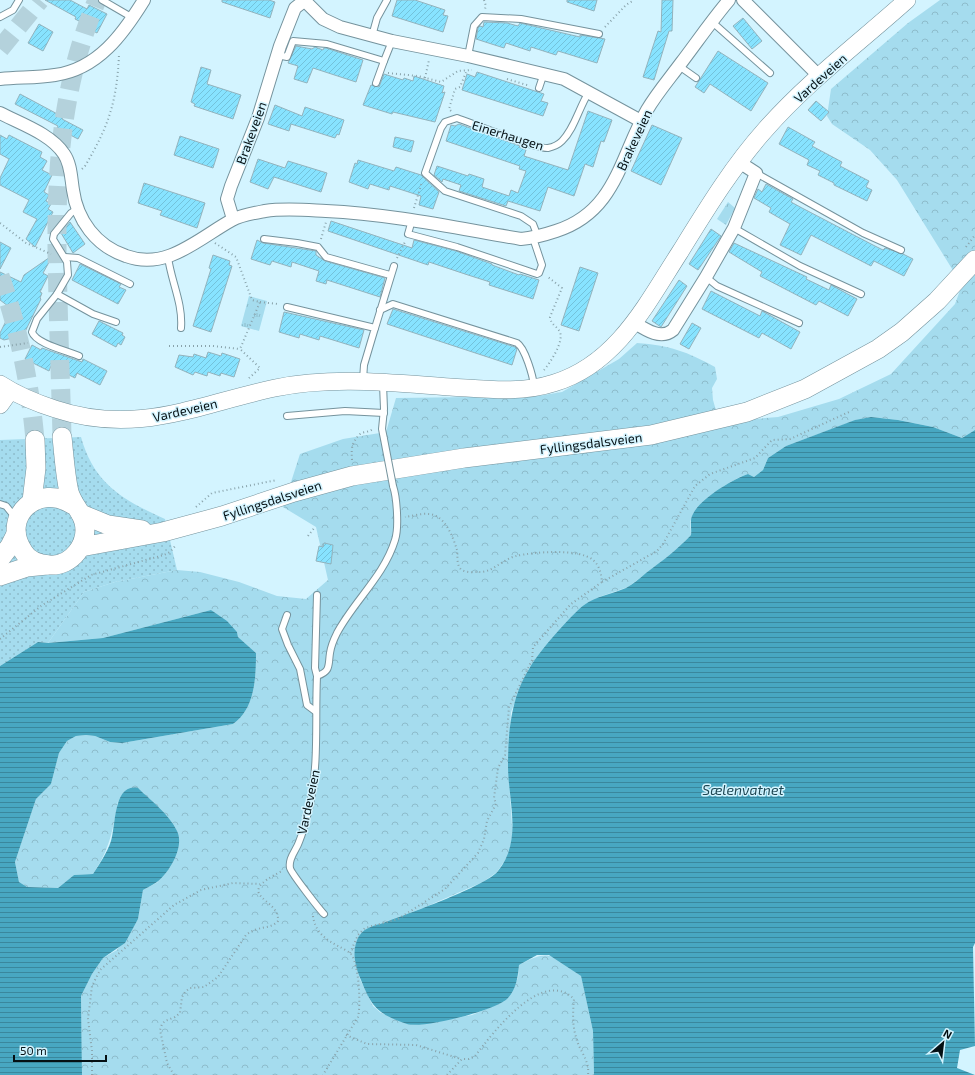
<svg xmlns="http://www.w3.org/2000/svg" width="975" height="1075" viewBox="0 0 975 1075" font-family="'Exo 2',sans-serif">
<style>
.grass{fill:url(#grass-dots)}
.forest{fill:url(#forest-crowns)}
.park{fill:url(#park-tufts)}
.water{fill:url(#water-rules)}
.building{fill:url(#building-hatch);stroke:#93b3bd}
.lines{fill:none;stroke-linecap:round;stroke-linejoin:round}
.primary-tunnel{stroke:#b4d2dc;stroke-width:19;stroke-dasharray:19 10;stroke-linecap:butt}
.service-casing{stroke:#75939d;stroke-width:8}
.minor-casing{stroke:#75939d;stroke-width:14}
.secondary-casing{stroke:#75939d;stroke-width:18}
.primary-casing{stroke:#75939d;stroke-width:20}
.path{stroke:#89a3ab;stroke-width:2;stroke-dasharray:1 3;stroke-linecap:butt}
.service{stroke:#fff;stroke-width:6}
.minor{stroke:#fff;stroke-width:12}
.secondary{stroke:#fff;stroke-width:17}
.primary{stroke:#fff;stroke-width:19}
.service-bridge-casing{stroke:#75939d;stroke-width:8;stroke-linecap:butt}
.service-bridge{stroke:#fff;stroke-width:6}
.labels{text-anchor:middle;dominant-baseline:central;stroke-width:3;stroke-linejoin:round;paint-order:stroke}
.street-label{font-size:13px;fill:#051014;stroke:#d3f4ff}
.water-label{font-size:14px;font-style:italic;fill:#1d4753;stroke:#d3f4ff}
</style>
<defs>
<pattern id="grass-dots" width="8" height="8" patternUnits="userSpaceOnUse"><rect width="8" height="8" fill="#a5dcee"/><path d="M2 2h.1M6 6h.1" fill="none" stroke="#8dbccb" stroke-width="1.8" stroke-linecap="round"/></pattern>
<pattern id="forest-crowns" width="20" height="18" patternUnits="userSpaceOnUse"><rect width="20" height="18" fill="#a5dcee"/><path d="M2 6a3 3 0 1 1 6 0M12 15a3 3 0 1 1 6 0" fill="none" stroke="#8dbccb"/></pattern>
<pattern id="park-tufts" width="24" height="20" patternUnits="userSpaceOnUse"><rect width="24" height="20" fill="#a5dcee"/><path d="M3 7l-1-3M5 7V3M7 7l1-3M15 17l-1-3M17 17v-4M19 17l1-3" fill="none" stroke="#8dbccb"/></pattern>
<pattern id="water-rules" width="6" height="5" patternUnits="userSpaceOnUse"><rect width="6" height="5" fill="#48a7c1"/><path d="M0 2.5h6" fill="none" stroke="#3a879c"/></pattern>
<pattern id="building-hatch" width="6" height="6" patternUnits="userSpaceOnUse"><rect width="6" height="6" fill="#87e3ff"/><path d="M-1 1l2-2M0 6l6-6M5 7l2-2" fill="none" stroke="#73c2da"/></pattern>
</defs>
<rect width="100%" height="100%" fill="#d3f4ff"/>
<path class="grass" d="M81,437C94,484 123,500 165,519L177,570L115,582L84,592L48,643L38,642L0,666V440Z"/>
<path class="forest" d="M940,0H975V430L962,438L933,427L898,420L871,417L856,420L786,446L768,458L763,470L754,477L748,474C722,482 708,501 690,521L691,535L677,550L628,587L599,597L584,605L529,668L511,712L508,765L513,841L507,857L497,872L483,882L423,908L371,927L360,934L355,948V961L360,979L373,1006L381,1013L410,1025L427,1023L472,1015L498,1004L506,1000L518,978L519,965C552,947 553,957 581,976L593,1031L594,1075H82L81,996L92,974L103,958L117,950L138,919L143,890L158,882L118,801C113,829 110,849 93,874L74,875L58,888L26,887L19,882L15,862L36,799L51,784L59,753L67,741L76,736L86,735L95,736L110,742L122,743L233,724C255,709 256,678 256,653L238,637L237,632L211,610L103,638L48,643L84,592L115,582L177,570L200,572L239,582L277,596L306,599L328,580L316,527L283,507L300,454L343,439L386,432L396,398L538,396L562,392L619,359L637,343C669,345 688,352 715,367L717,379L712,388L713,400L717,414L730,421L778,417L839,399L891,374L955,304L962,285L897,180L870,150L832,124L827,116L831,89L908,23Z"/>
<g class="park">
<path d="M728,202L735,208L726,225L717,219Z"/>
<path d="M249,296L267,301L259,331L241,326Z"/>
</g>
<g class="water">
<path d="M871,417L898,420L933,427L962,438L975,430V943L973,947L975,1046L960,1050L957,1068L975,1075H594L593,1031L581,976L549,955H537L519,965C518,977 516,990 507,999C494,1011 422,1029 407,1024C378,1014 372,1008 361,980C355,967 351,950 359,936C365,926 379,925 388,921C410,913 486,886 498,871C523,840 508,801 508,766C508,732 511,698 529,669C537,654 570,616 584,605C596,596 612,594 626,588C633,584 640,578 646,573C662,561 677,550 691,535C692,527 689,521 693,514C700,499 733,479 748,474L754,477L763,470L768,458L786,446L855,420Z"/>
<path d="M211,610L227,621L237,632L238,637L256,653C256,678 255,709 233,724L122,743L110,742L95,736L86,735L76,736L67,741L59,753L51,784L36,799L15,862L19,882L27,887L58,888L74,875L93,874C100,863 107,853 111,841C116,826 113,783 138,788C151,801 169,814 177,831C185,847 169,873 157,882C153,885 148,887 143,890L138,919L125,943L103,958L92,974L81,996L82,1075H0V666L38,642L48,643L103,638Z"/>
</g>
<g class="building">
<path d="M45,0H70L87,9L89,5L107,14L97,33L82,25L83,23L75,19L76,17Z"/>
<path d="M222,0H269L275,2L270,18L222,2Z"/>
<path d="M397,0H415L445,10L443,15L448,16L443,32L392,16Z"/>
<path d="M567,0H597L594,11L567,2Z"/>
<path d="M662,0H673L672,31H669L654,80L643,77L658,31L661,32Z"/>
<path d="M743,18L762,41L752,49L733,26Z"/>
<path d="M484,22L507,23L518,26L520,23L580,37V35L605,39L597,63L558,51L556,55L531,47L530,51L506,43L504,48L476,39L478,28L480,26L483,27Z"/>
<path d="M39,24L53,32L43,51L28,43Z"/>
<path d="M296,46L312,49L315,47L323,50L324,48H326L363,60L356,82L313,68L307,83L294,79L298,66L288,63Z"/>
<path d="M718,51L768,83L751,111L710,84L704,93L695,87Z"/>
<path d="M201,67L211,70L207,84L241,95L233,119L194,106L195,104L191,102Z"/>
<path d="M477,72L544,94L541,101L548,103L543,116L462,90L467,74L475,77Z"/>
<path d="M384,74L403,80L404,78L413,81L414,76L444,86L442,93L445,92L435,122L393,112L392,114L363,105L371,85L379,87Z"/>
<path d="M20,94L63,117L62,119L83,130L78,139L57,128L58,126L15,104Z"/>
<path d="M816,101L829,112L821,121L808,110Z"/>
<path d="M275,105L302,116L305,107L344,120L339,135L337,134L335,138L291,124L289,131L268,124Z"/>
<path d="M588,111L612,120L604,142L601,141L593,167L585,164L574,196L548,187L540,211L508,201L506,206L459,191L461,185L443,179L442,182L434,175L437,166L468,176L469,174L484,179L482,187L509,196L511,190L518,193L526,171L519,169L520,166L446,141L451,125L455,126L459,124L520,146L519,147L526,150L524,156L568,170Z"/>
<path d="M652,125L682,138L661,185L631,171Z"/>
<path d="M788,127L815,142L812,146L842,162L840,166L869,181L866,187L872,190L867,201L834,185V183L818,175L820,171L807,165L809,160L779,144Z"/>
<path d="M0,135L7,139L9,135L42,152L40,157L47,161L42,170L52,175L44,192L49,195L46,201L51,204L48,209L53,212L35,247L26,239L37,219L23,212L29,200L0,185V178L9,159L0,154Z"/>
<path d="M180,136L219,149L213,168L174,155Z"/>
<path d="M395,137L414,141L411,152L393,147Z"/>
<path d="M258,159L285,168L288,161L327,173L321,192L274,177L268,189L250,182Z"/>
<path d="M358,160L394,171L396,167L421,175L439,192L433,209L419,205L421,196L390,186L389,190L370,184L368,189L349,182L355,163L357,164Z"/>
<path d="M144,183L205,203L197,228L160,215L162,211L138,203Z"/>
<path d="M766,184L793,199L791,202L802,208L873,245L883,250L885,248L903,254L913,259L904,276L874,261L871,266L811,235L801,255L780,245L790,224L769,212L771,208L754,198L758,189L762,192Z"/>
<path d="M331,221L412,248L414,240L456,251L492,264V265L519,275L520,274L539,280L533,299L489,285L490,282L468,275L429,262L428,265L328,231Z"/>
<path d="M70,222L85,244L73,253L61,233Z"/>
<path d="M711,229L721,236L698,270L689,264Z"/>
<path d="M257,240L263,243L316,251V255L325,261L385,278L380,297L327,280L326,284L316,281L319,271L292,262L291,267L272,261L270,265L251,259Z"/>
<path d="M0,242L11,248L0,269Z"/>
<path d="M734,243L807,277L806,279L829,290L831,285L857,299L848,316L819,301L816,305L760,276L762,272L729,252Z"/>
<path d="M53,255L43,273L48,276L40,292L42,293L40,298L41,299L20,342L12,338L4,340L0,338V333L12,309L0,300V272L21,282L24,275Z"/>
<path d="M213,255L230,261L229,265L232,266L211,332L193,326L211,269L209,268Z"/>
<path d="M80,264L121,284L119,287L126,290L118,304L72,280Z"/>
<path d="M580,267L598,273L579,331L561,325Z"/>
<path d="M679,280L687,286L661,327L652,321Z"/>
<path d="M711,291L760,316L762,311L800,332L791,349L762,333L759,338L702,309Z"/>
<path d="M393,309L515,347L517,349L512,365L387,324Z"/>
<path d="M284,312L364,330L359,348L320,336L319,340L300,334L299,338L279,332Z"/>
<path d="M99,321L123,333L122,335L125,337L121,345L118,343L116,347L92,334Z"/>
<path d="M692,323L701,328L689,349L680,344Z"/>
<path d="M32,345L41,350L42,348L82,362L83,359L107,371L100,385L77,373L75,378L51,366L49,371L25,359Z"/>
<path d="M208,352L221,356L222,353L240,359L234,377L221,373L220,376L208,372L207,376L195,372L193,375L175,367L179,355L193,357L194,354L206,358Z"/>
<path d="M324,543L333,545L331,564L316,561L319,546L323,547Z"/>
</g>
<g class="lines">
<g class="primary-tunnel">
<path d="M0,49L40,0"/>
<path d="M0,276C19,330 30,383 35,440"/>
<path d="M62,437C61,391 59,344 58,298C55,193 56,98 97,0"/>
</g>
<defs>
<g id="service">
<path d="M102,0L133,18"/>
<path d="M0,17L13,10L19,0"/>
<path d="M711,21L770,73"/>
<path d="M372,36L377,18L387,0"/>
<path d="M277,55L287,57L293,41L327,44L384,61L392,41"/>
<path d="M468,56L474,26L482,17L521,19L599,34"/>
<path d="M679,66L696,78"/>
<path d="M376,83L384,61"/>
<path d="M539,88L544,73"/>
<path d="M756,173L863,233L901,250"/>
<path d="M77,209L71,213L54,234L53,239L67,262L68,275L57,294L37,319L32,332C36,344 68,351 79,356"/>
<path d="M412,220L408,234L457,247L537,274L539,273L542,265L533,238"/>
<path d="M734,228L800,266L861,294"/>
<path d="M538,237L533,224L521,216L445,191L425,173L441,128L445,122L457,118C474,124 535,149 548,148C553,147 559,144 562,141C575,128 579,107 589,92"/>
<path d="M264,239L297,243L318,247L326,257L390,275"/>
<path d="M65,257L78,258L130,284"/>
<path d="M168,257C171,281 183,303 181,328"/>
<path d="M706,277L717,286L799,323"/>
<path d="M57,294L93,314L116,322"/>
<path d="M287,307L375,328L364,365L363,380"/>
<path d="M380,310L393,304L517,343C525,348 533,376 534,386"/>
<path d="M375,328L394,266"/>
<path d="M383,384L384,409L382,429L384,439"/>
<path d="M287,416L345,411L384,413"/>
<path d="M0,504L6,506L15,517"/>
<path d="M287,615L282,629L288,645L300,669L307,705L315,711"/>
<path d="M317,676L315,668L317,595"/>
<path d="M324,914C320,910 291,873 290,868C288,858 296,851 299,842C304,830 307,817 310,804C319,763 315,719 317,676C331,671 328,666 330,653C331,646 334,639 337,633C354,601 384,576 395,540C399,528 397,498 393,486"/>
</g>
<g id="minor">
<path d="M304,0L323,19L340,27L392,41L468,56L564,79L641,121"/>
<path d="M743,0L819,76"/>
<path d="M0,79C18,77 37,78 55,75C98,69 123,34 144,0"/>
<path d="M0,113C21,124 51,134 64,154C71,164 71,178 73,190C77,220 96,246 126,256C167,271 199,238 232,220C241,215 254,213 265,211C285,208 306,210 326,211C391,214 456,228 521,239C533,238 544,235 556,231C616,212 620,157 647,110C657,93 670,78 681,63C697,42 712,20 729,0"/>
<path d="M233,219L227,199L231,186L258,118L280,46L295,8L304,1"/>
<path d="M635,323C646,330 661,340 673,330L706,277L734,228L756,173L739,162"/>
</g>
<g id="secondary">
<path d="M0,384C17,395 36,403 55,409C137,436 196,405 275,388C333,376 392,383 450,387C485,389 520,394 554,383C617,364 647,303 680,252C706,210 732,167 765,130C807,82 859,43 907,0"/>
<path d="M0,405L10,391"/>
</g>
<g id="primary">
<path d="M62,437C64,455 65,474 69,492C73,505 81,511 84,522C89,543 72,567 49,565C39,564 28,560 23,551C0,516 39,482 73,505"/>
<path d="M32,501L36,468L35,440"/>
<path d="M81,514L108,525L142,530"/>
<path d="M81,547L163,532L222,516L294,492L352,476L464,458L651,435L747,412L805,389L878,349L902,332L937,301L975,260"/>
<path d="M0,559L10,546L16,534"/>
<path d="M0,576L27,567L47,565"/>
</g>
</defs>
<use href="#service" class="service-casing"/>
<use href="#minor" class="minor-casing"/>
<use href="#secondary" class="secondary-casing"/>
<use href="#primary" class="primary-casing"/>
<g class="path">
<path d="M484,0L486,6L485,9"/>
<path d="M605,27L626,5L634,0"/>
<path d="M388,73L418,76L441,82L458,71L472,70"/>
<path d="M425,78L429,60"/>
<path d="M507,79L530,86"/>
<path d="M451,111L449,109L455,89L460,87L467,70"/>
<path d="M82,169L85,166C109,126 117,101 119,54"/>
<path d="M414,208L422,182"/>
<path d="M0,223L26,243L51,254"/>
<path d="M321,239L326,222"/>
<path d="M215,243L236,257L252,300L260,302L240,349L260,368L248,379"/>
<path d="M966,247L975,235"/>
<path d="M397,258L405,242"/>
<path d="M260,302L278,304"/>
<path d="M169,346H213L240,349"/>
<path d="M0,347L28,343"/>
<path d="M544,370C550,363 564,342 560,332C557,326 551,325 550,317L562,288L548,277"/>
<path d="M352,460C351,447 352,442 361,433L370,431L373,429"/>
<path d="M196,507L212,493L277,480"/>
<path d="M308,536L315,527"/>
<path d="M602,582L657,551L663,544L695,486L710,474L755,458L772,440L790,439L849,412"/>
<path d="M0,639L41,606L91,575L164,555L170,552L176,545"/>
<path d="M313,916C315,932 326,940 340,947C343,949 348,951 351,954C359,964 361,1005 358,1017L323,1075"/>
<path d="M350,953L358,935L365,928L398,919L445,889L478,853L484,839L487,821L496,804L494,798L498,768L505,755L509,707L532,660L533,647L571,604L602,582C601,574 600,566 593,560C579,548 533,552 516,556C503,559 493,572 480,572C475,572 467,573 462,570C456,566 458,557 457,550C453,537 445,515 429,514C422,513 413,516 405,517"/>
<path d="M346,1035L367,1044L416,1045L461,1059"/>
<path d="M92,1075V1051L88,1019L92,986L100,970L174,905L201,890L233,883L260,884"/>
<path d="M174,1075L167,1063L160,1030L162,1024L165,1021L175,1017L180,1013L182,997L185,992L190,988L204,987L218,977L246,935C258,925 270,930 278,921C280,897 230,897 282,871"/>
<path d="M447,1075L462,1059H469L475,1056C493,1033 542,967 574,999C573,1012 572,1024 576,1037C579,1051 590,1060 588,1075"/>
</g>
<use href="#service" class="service"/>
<use href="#minor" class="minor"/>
<use href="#secondary" class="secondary"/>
<use href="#primary" class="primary"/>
<defs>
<path id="service-bridge" d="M384,439L393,486"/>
</defs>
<use href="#service-bridge" class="service-bridge-casing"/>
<use href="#service-bridge" class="service-bridge"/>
</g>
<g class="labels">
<g class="street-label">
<text transform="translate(820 78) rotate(-42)">Vardeveien</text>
<text transform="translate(251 133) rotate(-70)">Brakeveien</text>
<text transform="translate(508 135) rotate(17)">Einerhaugen</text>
<text transform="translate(634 140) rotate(-65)">Brakeveien</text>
<text transform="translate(185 410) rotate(-13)">Vardeveien</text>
<text transform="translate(591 443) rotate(-7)">Fyllingsdalsveien</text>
<text transform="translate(272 500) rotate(-18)">Fyllingsdalsveien</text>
<text transform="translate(308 802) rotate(-78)">Vardeveien</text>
</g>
<g class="water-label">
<text x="743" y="789">Sælenvatnet</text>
</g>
</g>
<g transform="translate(943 1043) rotate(28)" stroke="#d3f4ff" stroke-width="3" paint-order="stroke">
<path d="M0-3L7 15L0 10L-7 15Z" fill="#051014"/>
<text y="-6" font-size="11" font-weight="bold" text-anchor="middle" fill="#051014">N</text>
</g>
<path d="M14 1055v6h92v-6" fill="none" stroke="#051014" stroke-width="2"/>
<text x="20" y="1055" font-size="12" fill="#051014" stroke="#d3f4ff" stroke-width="3" paint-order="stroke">50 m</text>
</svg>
